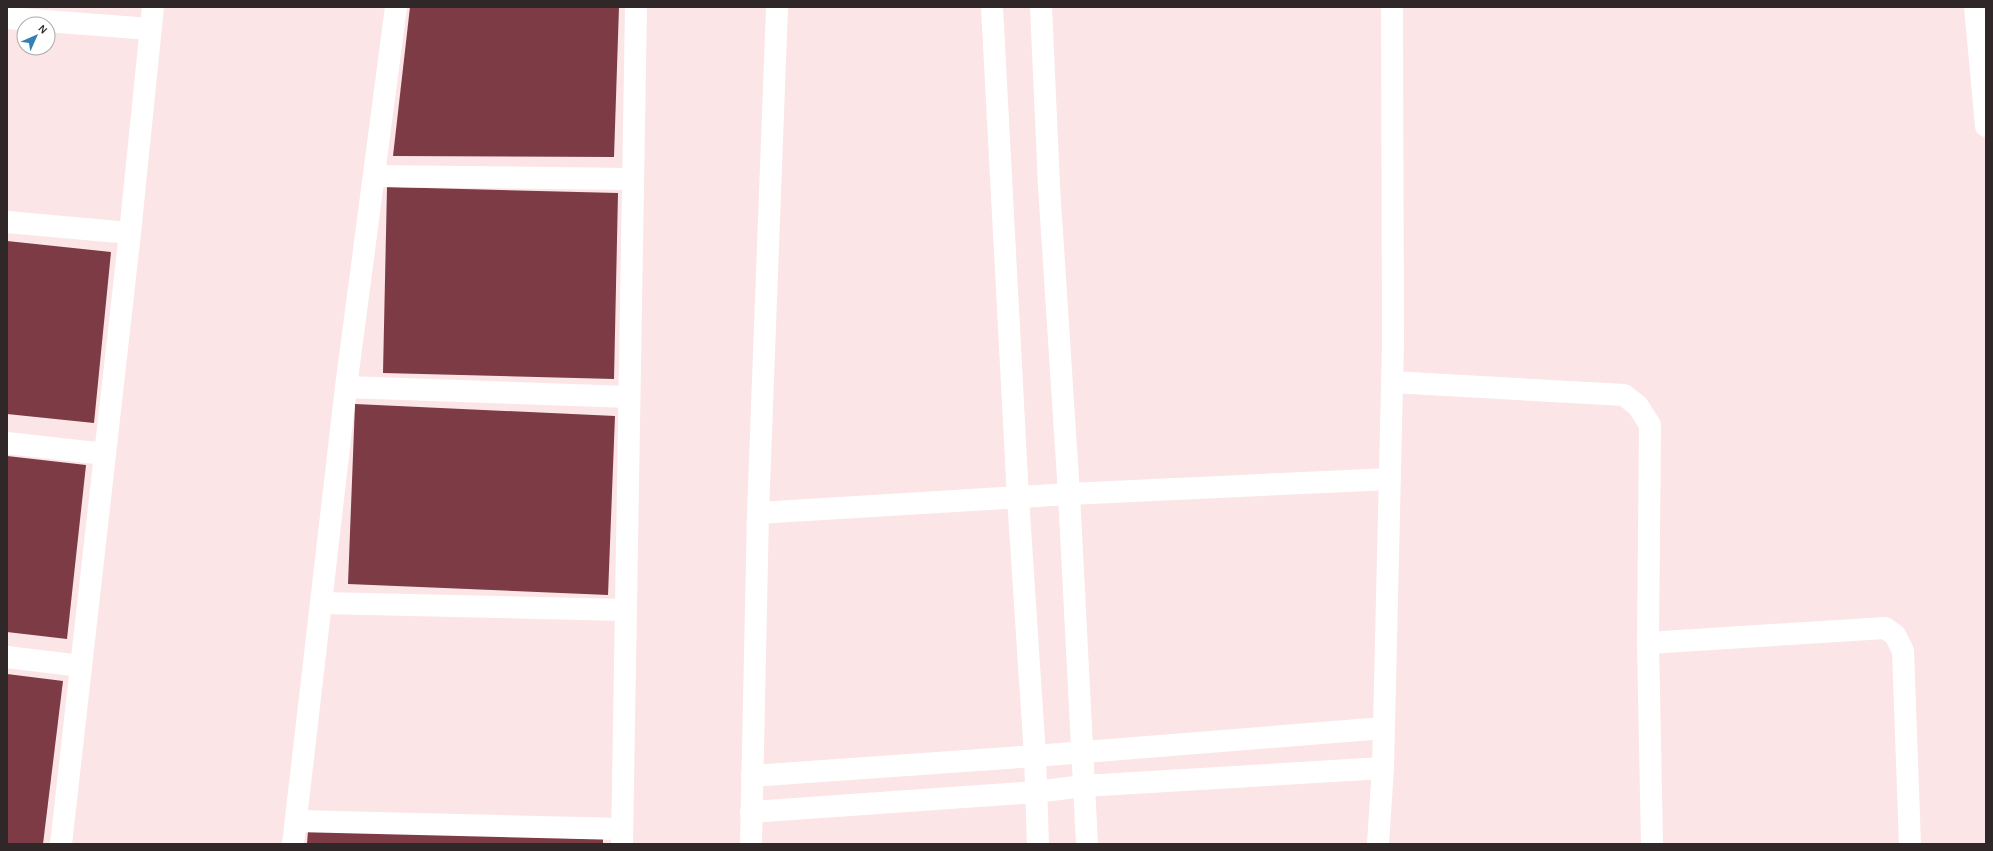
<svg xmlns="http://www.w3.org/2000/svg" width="1993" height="851" viewBox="0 0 1993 851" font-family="Karla,sans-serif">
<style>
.building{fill:#7c3b45}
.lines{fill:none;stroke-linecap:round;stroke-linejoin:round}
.street{stroke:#fff;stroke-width:22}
</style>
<rect width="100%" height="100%" fill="#fbe5e7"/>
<g class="building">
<path d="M410,7H619L614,157L393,156Z"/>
<path d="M387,187L618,193L614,379L383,373Z"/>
<path d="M7,241L111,252L94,423L7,414Z"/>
<path d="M355,404L615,416L608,595L348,584Z"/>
<path d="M7,456L86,465L67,639L7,632Z"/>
<path d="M7,674L63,681L43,844H7Z"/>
<path d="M308,831L603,839V844H307Z"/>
</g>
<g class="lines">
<g class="street">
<path d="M992,7L1018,498L1035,756L1038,844"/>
<path d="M1041,7L1049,186L1069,494L1087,844"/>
<path d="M1975,7L1986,126"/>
<path d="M7,18L150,29"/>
<path d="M374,176L633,179"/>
<path d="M7,222L130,233"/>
<path d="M1392,382L1624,395L1638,406L1650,425L1648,643L1652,844"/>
<path d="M346,387L629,397"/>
<path d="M7,443L105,454"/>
<path d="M758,513L1069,494L1390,479"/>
<path d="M321,603L625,610"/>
<path d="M1648,643L1885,628L1895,635L1903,651L1910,844"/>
<path d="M7,657L81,666"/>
<path d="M752,776L1035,756L1384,728"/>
<path d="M751,812L1036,792L1083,786L1383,768"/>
<path d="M296,821L622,829"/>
<path d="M61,844L130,233L153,7"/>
<path d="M293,844L346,387L396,7"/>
<path d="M622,844L636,7"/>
<path d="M751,844L758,513L777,7"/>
<path d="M1378,844L1383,768L1393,343L1392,7"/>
</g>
</g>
<rect width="1993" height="851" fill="none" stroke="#302828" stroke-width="16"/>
<g transform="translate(36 36) rotate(45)"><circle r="19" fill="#ffffff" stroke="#aca9a9"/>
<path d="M0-3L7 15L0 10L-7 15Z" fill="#3380b3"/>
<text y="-6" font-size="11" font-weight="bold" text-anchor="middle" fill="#302828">N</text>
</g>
</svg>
